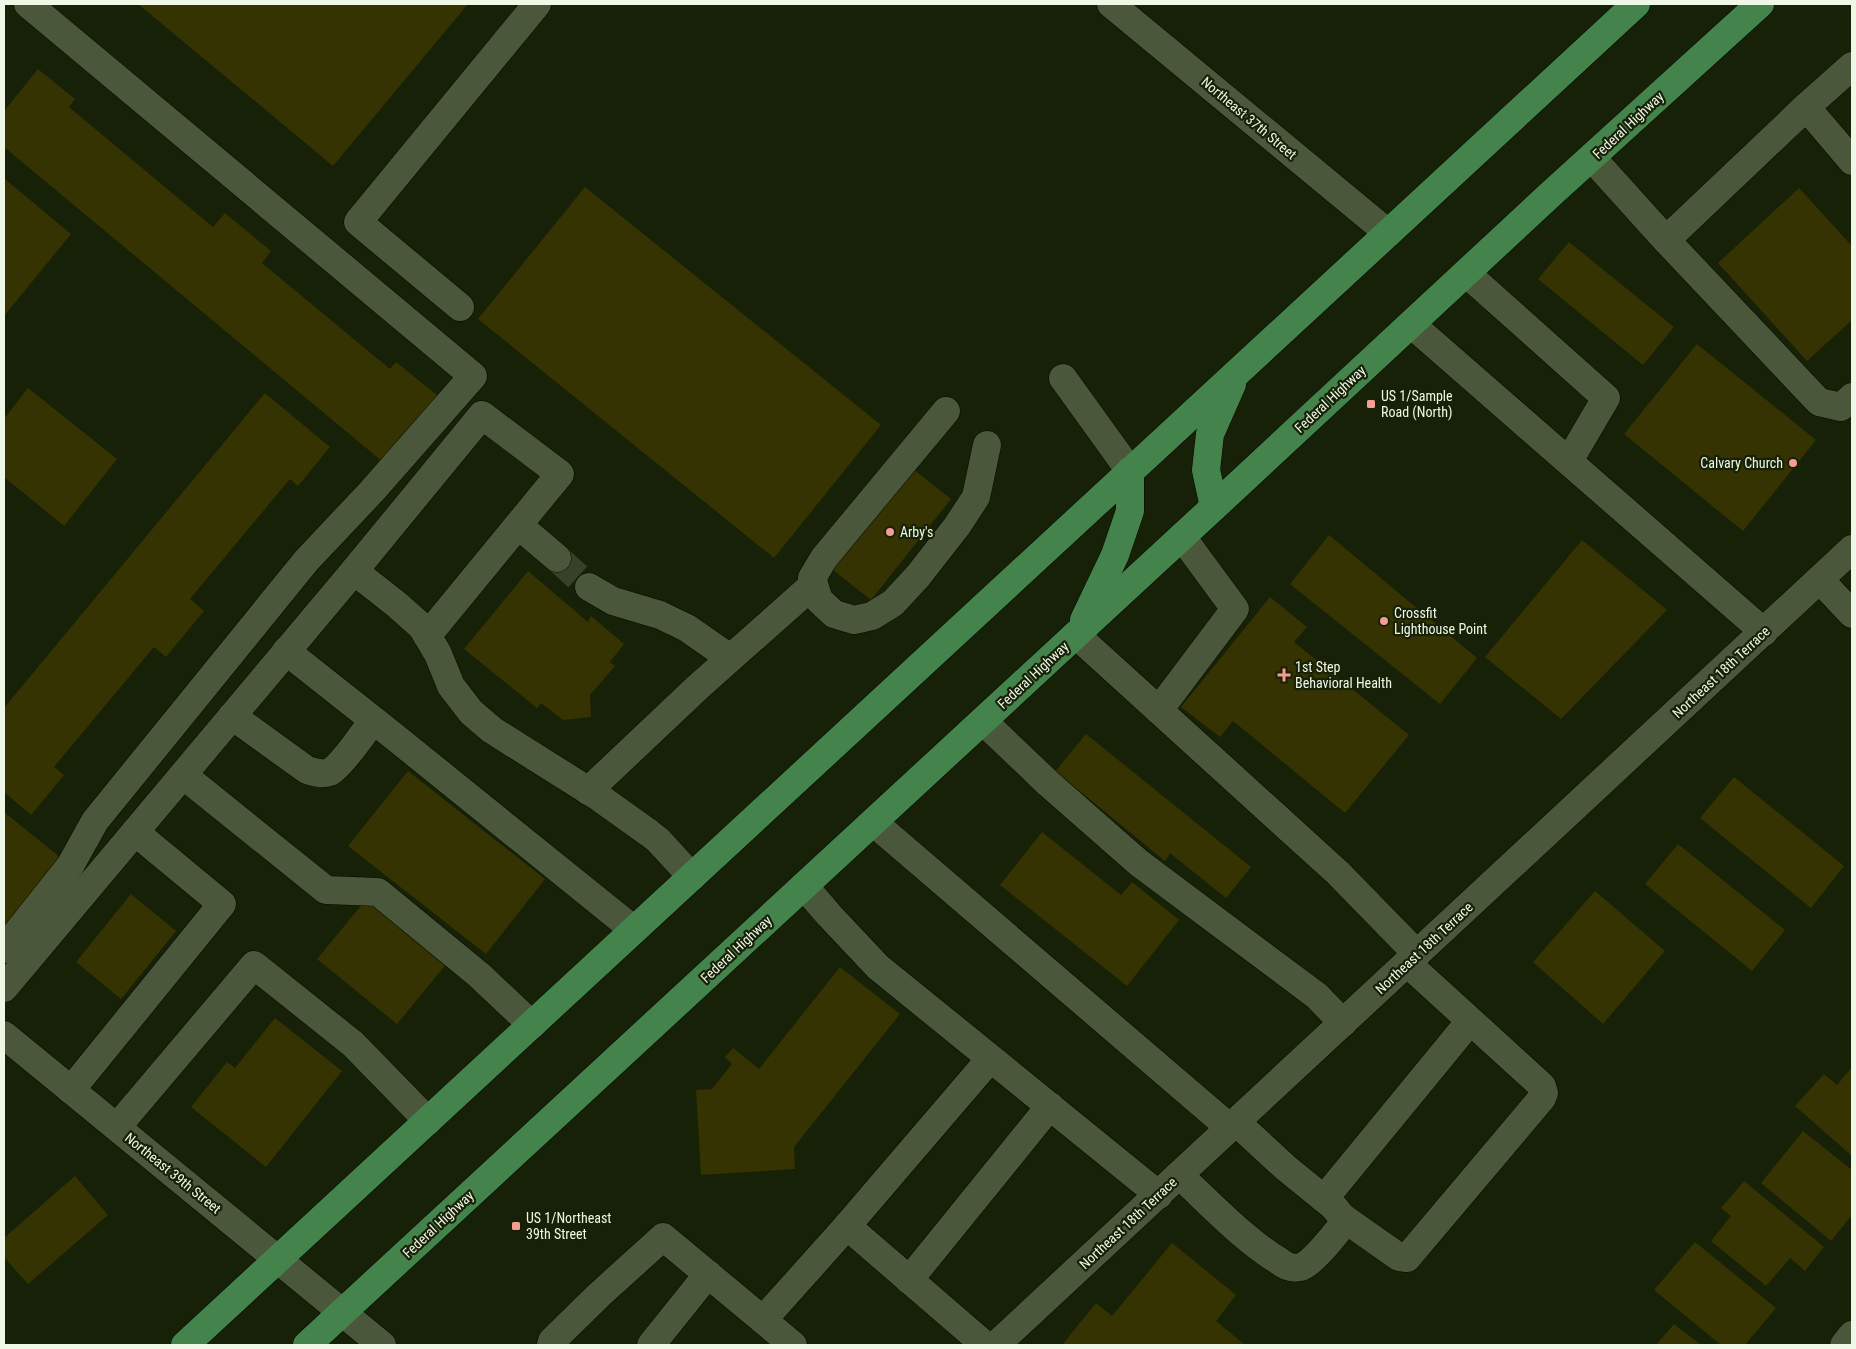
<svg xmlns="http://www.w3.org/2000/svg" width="1856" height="1349" viewBox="0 0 1856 1349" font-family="'Roboto Condensed',sans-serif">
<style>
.building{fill:#353301}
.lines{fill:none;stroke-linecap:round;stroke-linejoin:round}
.minor-tunnel{stroke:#374128;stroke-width:28;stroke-dasharray:28 14;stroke-linecap:butt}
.minor-casing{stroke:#030a00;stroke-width:29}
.major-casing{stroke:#030a00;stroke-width:29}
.minor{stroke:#4a573b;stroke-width:28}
.major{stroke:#44834b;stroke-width:28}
.poi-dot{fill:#f59c93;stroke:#172107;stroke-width:2}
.labels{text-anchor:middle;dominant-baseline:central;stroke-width:4.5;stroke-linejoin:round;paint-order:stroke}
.street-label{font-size:14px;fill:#eff7e6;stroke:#172107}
.poi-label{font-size:14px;fill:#eff7e6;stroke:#172107;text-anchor:start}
</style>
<rect width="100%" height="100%" fill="#172107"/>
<g class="building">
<path d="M138,4H468L333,166Z"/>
<path d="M38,69L75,99L69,107L213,227L225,213L271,251L262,263L390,369L396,362L438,396L383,462L4,147V111Z"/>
<path d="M5,179L71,234L4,316V180Z"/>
<path d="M585,187L881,425L774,558L478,319Z"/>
<path d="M1799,188L1852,246V320L1807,361L1718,263Z"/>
<path d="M1569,242L1674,327L1643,365L1538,279Z"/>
<path d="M1697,344L1816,440L1743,531L1624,434Z"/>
<path d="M28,388L117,459L64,526L4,477V419Z"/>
<path d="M265,393L330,447L298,486L290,479L190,599L204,611L166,657L154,647L54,767L64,775L31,815L4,792V708Z"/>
<path d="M908,465L951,499L871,600L828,566Z"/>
<path d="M1329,535L1477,658L1440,704L1290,584Z"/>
<path d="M1582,540L1667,610L1561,719L1485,657Z"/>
<path d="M528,571L588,622L591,616L624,644L610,662L615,666L590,695L591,717L563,720L541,703L537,708L464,649Z"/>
<path d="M1270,597L1307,627L1294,642L1409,735L1345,813L1233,721L1220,737L1181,707Z"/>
<path d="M1086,734L1251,867L1226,898L1170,853L1165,861L1082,793L1076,801L1049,779Z"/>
<path d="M408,771L545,879L486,954L348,846Z"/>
<path d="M1734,777L1844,866L1811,908L1700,818Z"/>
<path d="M4,812L61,858L6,927L4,926Z"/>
<path d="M1042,832L1121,895L1132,882L1179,920L1127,986L1000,885Z"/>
<path d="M1678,844L1785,930L1752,971L1645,884Z"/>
<path d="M1595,891L1665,951L1603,1024L1533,962Z"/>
<path d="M131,894L176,931L121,999L76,962Z"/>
<path d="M369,896L448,962L397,1024L317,959Z"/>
<path d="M840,967L900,1014L794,1147L795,1169L701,1175L696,1090L712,1089L732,1064L725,1057L733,1048L759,1069Z"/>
<path d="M275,1018L342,1071L266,1167L191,1107L227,1062L235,1068Z"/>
<path d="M1852,1067V1156L1795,1106L1824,1074L1837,1085Z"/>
<path d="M1803,1131L1852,1170V1215L1831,1241L1761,1183Z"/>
<path d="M75,1176L108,1215L28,1284L4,1257V1238Z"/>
<path d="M1744,1181L1824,1247L1805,1271L1790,1258L1766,1286L1711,1241L1731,1216L1721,1208Z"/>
<path d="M1695,1242L1776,1308L1745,1345H1721L1654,1290Z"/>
<path d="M1172,1243L1236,1295L1216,1321L1245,1345H1062L1096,1303L1112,1316Z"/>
<path d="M1674,1324L1701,1345H1656Z"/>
</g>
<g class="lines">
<path class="minor-tunnel" d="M557,558L589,587"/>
<defs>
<g id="minor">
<path d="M1111,4L1388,233"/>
<path d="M1852,66L1806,107L1852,161"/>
<path d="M1806,107L1666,240L1819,402L1841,407L1852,397"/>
<path d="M1592,158L1666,240"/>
<path d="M1466,273L1606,398L1569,461"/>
<path d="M460,307L358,222L537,4"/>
<path d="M1411,324L1764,632"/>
<path d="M1063,378L1130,471"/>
<path d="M946,411L824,558L812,578L819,600L834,614L854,620L872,616L893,603L918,576L957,526L976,497L987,445"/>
<path d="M518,525L557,558"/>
<path d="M1820,580L1852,614"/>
<path d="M589,587L613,601L660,615L687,628L730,658"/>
<path d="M1076,635L1338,873L1417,954"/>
<path d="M427,636L560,474L482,415L354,571L396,604L422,627L438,654L451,686L471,712L492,730L600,798L649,833L658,840L692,877"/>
<path d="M286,651L391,734L634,930"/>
<path d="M1159,710L1235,609L1182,537"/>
<path d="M232,716L307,770C314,772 323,775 330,772C342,765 364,733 373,720"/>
<path d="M983,721L1049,784L1139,863L1317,996L1343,1023"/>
<path d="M183,775L326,890L378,892L479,975L532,1025"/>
<path d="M588,791L698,687L814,584"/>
<path d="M873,822L1230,1128"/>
<path d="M804,886L829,915L878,967L1159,1195"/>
<path d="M4,949L70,866L95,821L306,561L372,491L473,376L28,4"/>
<path d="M4,988L354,571"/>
<path d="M4,1035L382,1345"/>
<path d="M71,1090L222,904L135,832"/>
<path d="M117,1127L254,965L353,1044L428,1121"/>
<path d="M1179,1175C1211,1204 1243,1239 1279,1261C1285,1266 1293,1269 1301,1267C1314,1262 1335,1234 1344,1223L1342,1217L1334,1207L1286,1168L1236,1122"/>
<path d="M1324,1199L1470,1021"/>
<path d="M1342,1217L1399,1257L1407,1258L1542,1098L1544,1093L1542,1086L1407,963"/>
<path d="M847,1226L985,1345"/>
<path d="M909,1280L1050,1106"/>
<path d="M763,1320L847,1226L990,1059"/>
<path d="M551,1345L552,1341L599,1295L663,1237L793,1345"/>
<path d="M651,1345L708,1274"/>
<path d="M996,1345L1852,549"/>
<path d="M1844,1345L1852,1335"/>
</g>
<g id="major">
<path d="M1214,507L1206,470L1210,434L1232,384"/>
<path d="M1084,620L1115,555L1130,511V471"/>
<path d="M185,1345L1636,4"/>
<path d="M307,1345L1214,507L1553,192L1760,4"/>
</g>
</defs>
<use href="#minor" class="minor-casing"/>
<use href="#major" class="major-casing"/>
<use href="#minor" class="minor"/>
<use href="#major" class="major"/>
</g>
<g class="poi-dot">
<rect x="1366" y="399" width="10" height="10" rx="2.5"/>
<circle cx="1793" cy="463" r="5"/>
<circle cx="890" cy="532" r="5"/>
<circle cx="1384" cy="621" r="5"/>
<path d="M1281.5 667.5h5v5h5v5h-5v5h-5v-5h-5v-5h5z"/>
<rect x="511" y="1221" width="10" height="10" rx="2.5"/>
</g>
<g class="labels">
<g class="street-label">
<text transform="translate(1249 118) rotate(40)">Northeast 37th Street</text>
<text transform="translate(1628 125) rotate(-43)">Federal Highway</text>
<text transform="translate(1330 399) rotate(-43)">Federal Highway</text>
<text transform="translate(1721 672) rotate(-43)">Northeast 18th Terrace</text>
<text transform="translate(1033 675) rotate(-43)">Federal Highway</text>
<text transform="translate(1424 948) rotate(-43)">Northeast 18th Terrace</text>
<text transform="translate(736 949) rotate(-43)">Federal Highway</text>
<text transform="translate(173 1173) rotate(39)">Northeast 39th Street</text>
<text transform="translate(1128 1223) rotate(-43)">Northeast 18th Terrace</text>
<text transform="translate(438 1224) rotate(-43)">Federal Highway</text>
</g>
<g class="poi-label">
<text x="1381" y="396">US 1/Sample<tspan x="1381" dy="16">Road (North)</tspan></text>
<text x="1783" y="463" text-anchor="end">Calvary Church</text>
<text x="900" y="532">Arby's</text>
<text x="1394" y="613">Crossfit<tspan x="1394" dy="16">Lighthouse Point</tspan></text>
<text x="1295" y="667">1st Step<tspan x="1295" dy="16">Behavioral Health</tspan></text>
<text x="526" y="1218">US 1/Northeast<tspan x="526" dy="16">39th Street</tspan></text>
</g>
</g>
<rect width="1856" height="1349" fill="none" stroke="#eff7e6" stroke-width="10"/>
</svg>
